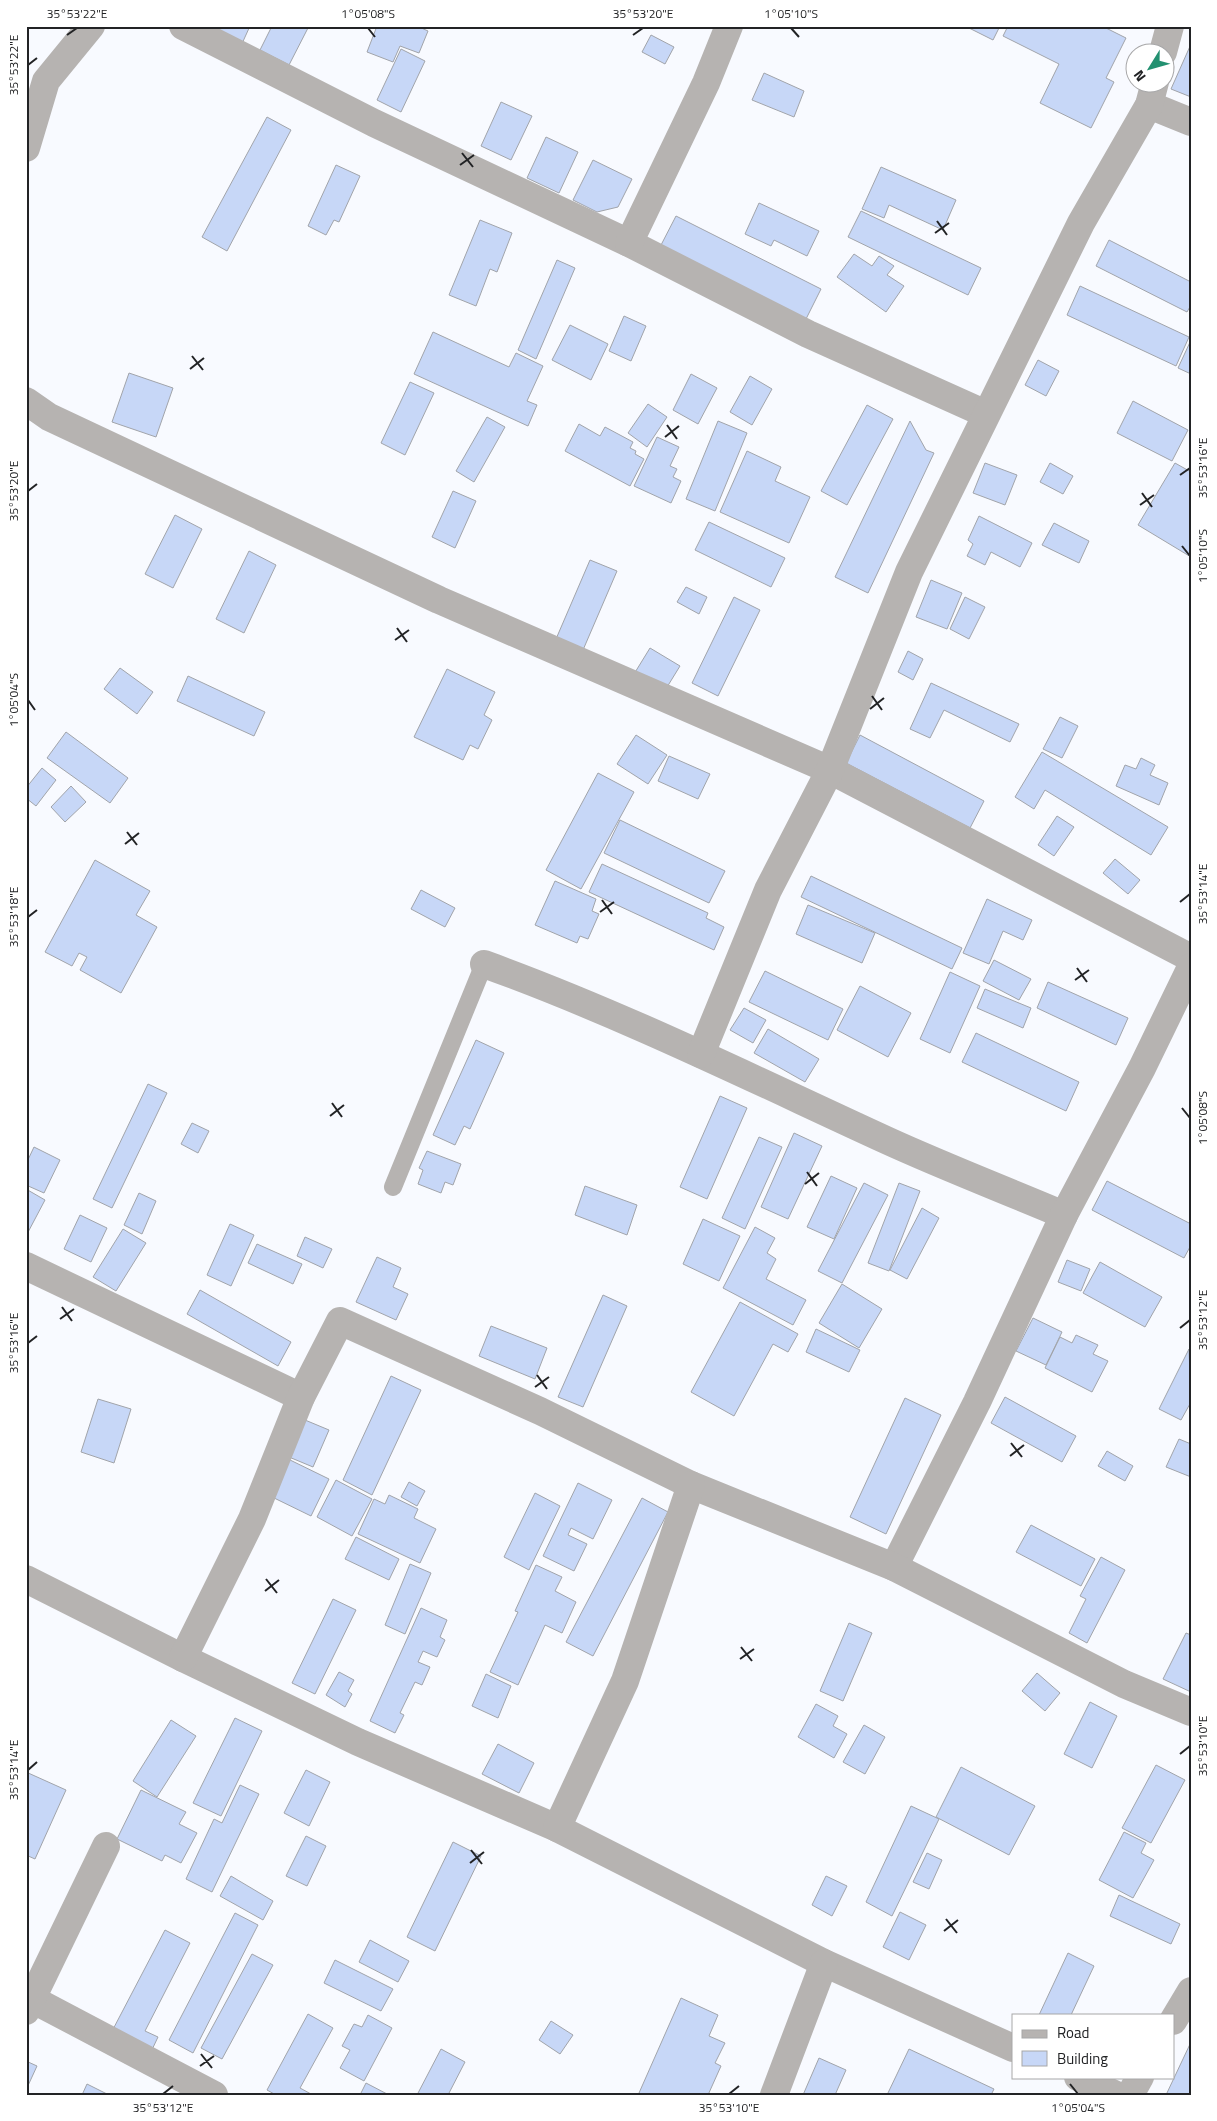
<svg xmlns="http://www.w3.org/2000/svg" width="1217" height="2121" viewBox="0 0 1217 2121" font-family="'Titillium Web',sans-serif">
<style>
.building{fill:#c7d7f7;stroke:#a1a4aa}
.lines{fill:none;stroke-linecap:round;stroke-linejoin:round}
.service{stroke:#b6b3b1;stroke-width:18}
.minor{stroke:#b6b3b1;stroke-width:28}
.ticks{fill:none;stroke:#222325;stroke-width:2}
.neatline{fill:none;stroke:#222325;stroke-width:2}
.ticks-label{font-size:12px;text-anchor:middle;fill:#222325}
</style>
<rect width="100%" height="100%" fill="#f8faff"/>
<g class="building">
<path d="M212,26H250L240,48Z"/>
<path d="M272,26H309L289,65L260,50Z"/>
<path d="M377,26H417L428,31L419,53L400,46L393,62L367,52Z"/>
<path d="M965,26H1000L993,40Z"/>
<path d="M1008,26H1102L1126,38L1106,78L1114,82L1091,128L1040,103L1059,64L1003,36Z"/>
<path d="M651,35L674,47L665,64L642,52Z"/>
<path d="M1191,44V97L1171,89Z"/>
<path d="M401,49L425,61L401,112L377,100Z"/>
<path d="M764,73L804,91L794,117L752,100Z"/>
<path d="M501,102L532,116L511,160L481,146Z"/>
<path d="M267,117L291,130L227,251L202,237Z"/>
<path d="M546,137L578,152L559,193L527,178Z"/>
<path d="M593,160L632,179L618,207L597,212L573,200Z"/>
<path d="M336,165L360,176L339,222L334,220L326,235L308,226Z"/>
<path d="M881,167L956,200L943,230L889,205L884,218L862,209Z"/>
<path d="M759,203L819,231L807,256L774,240L771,246L745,234Z"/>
<path d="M861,211L981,268L968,295L848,237Z"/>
<path d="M676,216L821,289L806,319L660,247Z"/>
<path d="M480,220L512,233L497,272L490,269L476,306L449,295Z"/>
<path d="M1109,240L1191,282V305L1187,312L1096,266Z"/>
<path d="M854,254L872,266L879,256L894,266L887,275L904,286L886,312L837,277Z"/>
<path d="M557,260L575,268L536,359L518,350Z"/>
<path d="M1080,286L1189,337L1176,366L1067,315Z"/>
<path d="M624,316L646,326L631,361L609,351Z"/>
<path d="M570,325L608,344L591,380L552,360Z"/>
<path d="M433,332L509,367L516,353L543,366L527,401L537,405L528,426L414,374Z"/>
<path d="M1191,340V374L1178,368Z"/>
<path d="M1038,360L1059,371L1046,396L1025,385Z"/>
<path d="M129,373L173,388L156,437L112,422Z"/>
<path d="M691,374L717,388L698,424L673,410Z"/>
<path d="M750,376L772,389L752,425L730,412Z"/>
<path d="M410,382L434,393L405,455L381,443Z"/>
<path d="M1133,401L1188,430L1172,461L1117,433Z"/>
<path d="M648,404L667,417L647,447L628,433Z"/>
<path d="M867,405L893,419L847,505L821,491Z"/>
<path d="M487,417L505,427L474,482L456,471Z"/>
<path d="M718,421L747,433L715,511L686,499Z"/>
<path d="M910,421L926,450L934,453L868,593L835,577Z"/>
<path d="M579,424L600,436L605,427L633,442L630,448L636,451L635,454L644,459L630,486L565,451Z"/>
<path d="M657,437L679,447L670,466L677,469L673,477L681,481L671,503L634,486Z"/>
<path d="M747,451L781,467L775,481L810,497L789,543L720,512Z"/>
<path d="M985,463L1017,475L1005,505L973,493Z"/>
<path d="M1050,463L1073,476L1063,494L1040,482Z"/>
<path d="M1175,463L1191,472V557L1138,525Z"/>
<path d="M453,491L476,501L455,548L432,537Z"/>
<path d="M175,515L202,529L173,588L145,574Z"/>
<path d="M979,516L1032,543L1020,567L991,552L985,565L967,556L973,544L968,540Z"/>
<path d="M709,522L785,558L771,587L695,550Z"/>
<path d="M1054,523L1089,541L1079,563L1042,545Z"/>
<path d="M249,551L276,565L244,633L216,619Z"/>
<path d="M590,560L617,571L583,650L556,639Z"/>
<path d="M931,580L962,593L947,629L916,617Z"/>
<path d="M686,587L707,597L699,614L677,602Z"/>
<path d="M734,597L760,610L718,696L692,683Z"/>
<path d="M965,597L985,607L969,639L950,629Z"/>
<path d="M650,648L680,666L664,692L634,674Z"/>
<path d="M908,651L923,659L913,680L898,672Z"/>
<path d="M120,668L153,692L137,714L104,689Z"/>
<path d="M447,669L495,692L484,715L492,720L478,749L470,745L463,760L414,737Z"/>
<path d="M188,676L265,712L254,736L177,701Z"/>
<path d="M931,683L1019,724L1010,742L944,710L930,738L910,729Z"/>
<path d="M1060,717L1078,726L1062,758L1043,749Z"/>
<path d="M66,732L128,778L110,803L47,758Z"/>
<path d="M636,735L667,755L648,784L617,764Z"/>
<path d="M860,735L984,801L970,828L846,763Z"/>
<path d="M1042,752L1168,827L1151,855L1045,790L1034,809L1015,797Z"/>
<path d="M669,756L710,774L698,799L658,781Z"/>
<path d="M1141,758L1155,765L1150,775L1168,783L1159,805L1116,786L1125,765L1136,769Z"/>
<path d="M42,768L56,780L36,806L26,798V788Z"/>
<path d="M598,773L634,792L581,889L546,870Z"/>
<path d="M71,786L86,802L65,822L51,807Z"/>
<path d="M1057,816L1074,827L1054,856L1038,845Z"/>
<path d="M620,820L725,871L709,903L604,853Z"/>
<path d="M1115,859L1140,880L1128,894L1103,873Z"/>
<path d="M95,860L150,891L136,915L157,927L121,993L80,970L87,957L79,953L72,966L45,952Z"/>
<path d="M602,864L708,913L706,918L724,927L714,950L589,892Z"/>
<path d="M811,876L962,948L952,969L801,897Z"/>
<path d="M555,881L596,899L592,911L599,914L588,939L580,936L577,943L535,925Z"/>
<path d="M421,890L455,908L445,927L411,909Z"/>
<path d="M987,899L1032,920L1023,940L1003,931L989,964L963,953Z"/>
<path d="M808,905L875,933L862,963L796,934Z"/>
<path d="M994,960L1031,979L1019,1000L983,981Z"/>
<path d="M765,971L843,1009L828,1040L749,1002Z"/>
<path d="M950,972L980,986L950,1053L920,1039Z"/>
<path d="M1048,982L1128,1018L1116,1045L1037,1008Z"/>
<path d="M860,986L911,1013L888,1057L837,1030Z"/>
<path d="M985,989L1031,1008L1023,1028L977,1008Z"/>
<path d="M744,1008L766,1020L753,1043L730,1030Z"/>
<path d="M768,1029L819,1059L805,1082L754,1053Z"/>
<path d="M976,1033L1079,1082L1066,1111L962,1062Z"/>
<path d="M476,1040L504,1053L470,1129L464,1126L455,1145L433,1135Z"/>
<path d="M148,1084L167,1093L112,1208L93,1199Z"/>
<path d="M720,1096L747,1108L707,1199L680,1187Z"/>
<path d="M192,1123L209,1131L198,1153L181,1144Z"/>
<path d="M794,1133L822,1146L788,1219L761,1207Z"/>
<path d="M759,1137L782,1147L745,1229L722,1218Z"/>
<path d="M34,1147L60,1160L44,1193L26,1185V1164Z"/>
<path d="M427,1151L461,1164L453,1185L445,1182L441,1193L418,1184L423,1170L419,1168Z"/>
<path d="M831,1176L857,1188L834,1239L807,1227Z"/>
<path d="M1107,1181L1191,1224V1245L1184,1258L1092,1210Z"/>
<path d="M864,1183L888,1195L842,1283L818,1271Z"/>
<path d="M899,1183L920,1191L889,1271L868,1263Z"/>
<path d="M585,1186L637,1205L627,1235L575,1215Z"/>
<path d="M26,1189L45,1200L26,1236Z"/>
<path d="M139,1193L156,1201L142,1234L124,1225Z"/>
<path d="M922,1208L939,1218L907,1279L890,1270Z"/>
<path d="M80,1215L107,1228L91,1262L64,1249Z"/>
<path d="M703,1219L740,1236L719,1281L683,1264Z"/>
<path d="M230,1224L254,1235L231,1286L207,1275Z"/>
<path d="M755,1227L775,1238L767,1253L776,1259L766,1279L806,1300L793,1325L723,1288Z"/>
<path d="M123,1229L146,1243L116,1291L93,1277Z"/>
<path d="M305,1237L332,1249L323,1268L297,1256Z"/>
<path d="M257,1244L302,1264L293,1284L248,1263Z"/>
<path d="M377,1257L401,1268L393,1287L408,1294L396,1320L356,1302Z"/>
<path d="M1067,1260L1090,1269L1081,1291L1058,1282Z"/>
<path d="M1100,1262L1162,1297L1145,1327L1083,1293Z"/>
<path d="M842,1284L882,1309L859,1348L819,1323Z"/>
<path d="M200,1290L291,1342L278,1366L187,1314Z"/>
<path d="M603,1295L627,1306L583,1407L558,1397Z"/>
<path d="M740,1302L798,1334L788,1352L773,1344L734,1416L691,1392Z"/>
<path d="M1033,1318L1062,1332L1046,1365L1016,1351Z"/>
<path d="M491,1326L547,1348L535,1379L479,1356Z"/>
<path d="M816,1329L860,1350L849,1372L806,1352Z"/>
<path d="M1076,1335L1098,1345L1093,1354L1108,1361L1092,1392L1045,1368L1060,1337L1072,1343Z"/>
<path d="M1189,1349L1191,1402L1181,1420L1159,1409Z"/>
<path d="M391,1376L421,1390L372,1495L343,1480Z"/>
<path d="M1005,1397L1076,1436L1062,1462L991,1423Z"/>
<path d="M905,1398L941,1415L886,1534L850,1517Z"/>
<path d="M98,1399L131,1409L114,1463L81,1452Z"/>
<path d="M305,1420L329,1430L313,1467L289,1457Z"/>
<path d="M1179,1439L1191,1444V1477L1166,1467Z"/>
<path d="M1107,1451L1133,1466L1125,1481L1098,1466Z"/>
<path d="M288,1459L329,1479L311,1516L270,1496Z"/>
<path d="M336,1480L372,1499L352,1536L317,1517Z"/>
<path d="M409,1482L425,1491L417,1506L401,1497Z"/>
<path d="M578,1483L612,1500L593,1539L571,1528L568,1535L587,1544L574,1571L543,1556Z"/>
<path d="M535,1493L560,1506L529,1570L504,1557Z"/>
<path d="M389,1495L418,1509L414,1518L436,1529L420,1563L358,1534L374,1499L385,1504Z"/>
<path d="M642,1498L668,1512L593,1656L566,1642Z"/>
<path d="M1031,1525L1095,1559L1081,1586L1016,1552Z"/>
<path d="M356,1537L399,1559L389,1580L345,1559Z"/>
<path d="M1101,1557L1125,1570L1087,1643L1069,1633L1086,1599L1080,1596Z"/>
<path d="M410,1564L431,1573L405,1634L385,1625Z"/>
<path d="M536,1565L562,1577L555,1591L576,1602L562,1633L545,1625L518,1685L490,1672L518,1612L515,1611Z"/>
<path d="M333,1599L356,1610L315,1694L292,1683Z"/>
<path d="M421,1608L447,1620L440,1637L445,1640L437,1657L423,1651L418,1662L430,1667L422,1685L415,1682L400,1713L404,1715L395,1733L370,1721Z"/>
<path d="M849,1623L872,1633L843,1701L820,1691Z"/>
<path d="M1186,1633L1191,1635V1692L1163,1679Z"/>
<path d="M339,1672L354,1680L348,1691L352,1694L345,1707L326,1695Z"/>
<path d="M1037,1673L1060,1693L1045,1711L1022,1691Z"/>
<path d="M486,1674L511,1686L498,1718L472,1706Z"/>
<path d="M1090,1702L1117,1716L1092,1768L1064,1754Z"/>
<path d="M816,1704L838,1716L833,1726L847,1734L834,1758L798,1737Z"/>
<path d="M235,1718L262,1731L221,1816L193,1803Z"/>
<path d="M171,1720L196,1736L157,1797L133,1781Z"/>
<path d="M864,1725L885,1737L865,1774L843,1762Z"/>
<path d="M498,1744L534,1763L519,1793L482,1774Z"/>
<path d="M1156,1765L1185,1780L1151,1843L1122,1828Z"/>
<path d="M961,1767L1035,1806L1009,1855L936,1817Z"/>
<path d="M306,1770L330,1782L309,1826L284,1813Z"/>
<path d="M26,1772L66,1790L35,1859L26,1855Z"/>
<path d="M240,1785L259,1794L212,1892L186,1879L214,1819L222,1823Z"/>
<path d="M141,1790L186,1812L179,1824L197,1833L181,1863L165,1855L162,1861L117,1839Z"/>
<path d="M911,1806L939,1819L892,1916L866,1902Z"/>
<path d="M1124,1832L1146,1843L1141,1853L1154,1860L1133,1898L1099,1880Z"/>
<path d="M306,1836L326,1846L307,1886L286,1876Z"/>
<path d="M453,1842L481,1856L435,1951L407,1937Z"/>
<path d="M927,1853L942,1860L929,1889L913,1882Z"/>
<path d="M231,1876L273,1901L263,1920L220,1896Z"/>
<path d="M826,1876L847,1886L832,1916L812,1905Z"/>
<path d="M1119,1895L1180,1924L1171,1944L1110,1916Z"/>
<path d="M900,1912L926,1925L909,1960L883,1947Z"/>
<path d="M235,1913L258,1925L193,2053L169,2040Z"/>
<path d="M165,1930L190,1943L145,2031L158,2037L149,2056L110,2035Z"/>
<path d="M370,1940L409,1961L398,1982L359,1962Z"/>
<path d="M1068,1953L1094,1966L1071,2015H1039Z"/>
<path d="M252,1954L273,1965L222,2059L201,2048Z"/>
<path d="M335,1960L393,1989L381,2011L324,1983Z"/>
<path d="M681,1998L718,2015L709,2036L725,2043L715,2063L721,2066L708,2095H644L639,2093Z"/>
<path d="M308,2014L333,2028L300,2088L311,2094L276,2095L267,2090Z"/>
<path d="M368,2015L392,2028L364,2081L340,2068L350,2050L342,2046L354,2024L362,2027Z"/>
<path d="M551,2021L573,2035L560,2054L539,2040Z"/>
<path d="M1191,2042V2095H1166Z"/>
<path d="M441,2049L465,2062L448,2095H417Z"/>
<path d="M909,2049L994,2089L991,2095H887Z"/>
<path d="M819,2058L846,2070L835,2095H803Z"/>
<path d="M26,2061L37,2066L26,2090Z"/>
<path d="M366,2083L389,2095H360Z"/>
<path d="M87,2084L109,2095H82Z"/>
</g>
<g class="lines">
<path class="service" d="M393,1187L484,964"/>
<g class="minor">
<path d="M183,26L374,123L629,243L808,334L986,414"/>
<path d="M1163,52L1170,26"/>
<path d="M1149,105L1191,122"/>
<path d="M26,148L46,81L91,26"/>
<path d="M629,243L706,83L729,26"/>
<path d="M26,401L49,417L439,600L830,770L1191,958"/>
<path d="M484,964C622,1014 753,1079 886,1140C945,1167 1005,1190 1064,1215"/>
<path d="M701,1054L768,890L830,770L909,572L1081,223L1149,105L1155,82"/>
<path d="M26,1266L301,1397"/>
<path d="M894,1567L977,1402L1064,1215L1142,1068L1191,967"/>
<path d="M26,1579L183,1658L358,1742L557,1828L824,1963L1013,2048"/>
<path d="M183,1658L252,1519L301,1397L340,1321L540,1411L691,1485L894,1567L1124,1684L1191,1712"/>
<path d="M557,1828L625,1681L691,1485"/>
<path d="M26,1996L214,2095"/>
<path d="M26,2011L106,1846"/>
<path d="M1173,2021L1191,1991"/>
<path d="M1078,2077L1116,2095"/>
<path d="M774,2095L824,1963"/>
<path d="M1130,2095L1140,2077"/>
</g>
</g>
<path class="ticks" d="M368,28L375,37M791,28L799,37M67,35L77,28M633,35L643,28M28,65L37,58M462,153L473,167M460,165L474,155M937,221L947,235M935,233L949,223M192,356L203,370M190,369L204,358M667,425L677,439M665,437L679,426M1180,475L1190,468M28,491L37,484M1142,493L1152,507M1140,505L1154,495M1182,546L1190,556M397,628L407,642M395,640L409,630M872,696L882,710M28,700L35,710M870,709L884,698M127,832L137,845M125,844L139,833M602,900L612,914M1180,902L1190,894M600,912L614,902M28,917L37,910M1077,968L1087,982M1075,980L1089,970M332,1103L342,1117M1182,1108L1190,1118M330,1116L344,1105M807,1172L817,1186M805,1184L819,1173M62,1307L72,1321M60,1319L74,1309M1180,1328L1190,1320M28,1343L37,1336M537,1375L547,1389M535,1387L549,1377M1011,1443L1022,1457M1010,1456L1024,1445M266,1579L277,1593M265,1591L279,1580M741,1647L752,1661M740,1659L754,1649M1180,1754L1190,1746M28,1770L37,1762M471,1850L482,1864M470,1863L484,1852M946,1919L957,1933M944,1931L958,1920M201,2054L212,2068M200,2066L214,2056M1070,2084L1078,2094M163,2094L173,2086M729,2094L739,2086"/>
<rect width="1217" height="2121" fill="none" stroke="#ffffff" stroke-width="55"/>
<rect x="1012" y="2014" width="162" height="65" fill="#ffffff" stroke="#a7a7a8"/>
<rect x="1022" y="2030" width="25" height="8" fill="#b6b3b1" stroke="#a7a7a8"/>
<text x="1057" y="2038" font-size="15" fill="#222325">Road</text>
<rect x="1022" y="2051" width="25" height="15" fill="#c7d7f7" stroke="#a7a7a8"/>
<text x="1057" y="2064" font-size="15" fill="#222325">Building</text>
<g transform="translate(1150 68) rotate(233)"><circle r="24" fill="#ffffff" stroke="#a7a7a8"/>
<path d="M0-4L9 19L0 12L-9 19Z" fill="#239171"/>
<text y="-8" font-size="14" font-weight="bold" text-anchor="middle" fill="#222325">N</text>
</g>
<rect x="28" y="28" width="1162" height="2066" class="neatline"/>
<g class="ticks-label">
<text x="77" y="18">35°53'22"E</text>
<text x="368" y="18">1°05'08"S</text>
<text x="643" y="18">35°53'20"E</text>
<text x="791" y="18">1°05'10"S</text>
<text transform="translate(14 65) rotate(-90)" y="4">35°53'22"E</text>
<text transform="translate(1203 468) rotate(-90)" y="4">35°53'16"E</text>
<text transform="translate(14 491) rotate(-90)" y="4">35°53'20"E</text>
<text transform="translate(1203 556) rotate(-90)" y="4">1°05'10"S</text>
<text transform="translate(14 700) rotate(-90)" y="4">1°05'04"S</text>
<text transform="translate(1203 894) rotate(-90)" y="4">35°53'14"E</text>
<text transform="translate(14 917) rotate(-90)" y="4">35°53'18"E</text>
<text transform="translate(1203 1118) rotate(-90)" y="4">1°05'08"S</text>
<text transform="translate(1203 1320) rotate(-90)" y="4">35°53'12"E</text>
<text transform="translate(14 1343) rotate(-90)" y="4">35°53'16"E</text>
<text transform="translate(1203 1746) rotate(-90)" y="4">35°53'10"E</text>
<text transform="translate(14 1770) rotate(-90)" y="4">35°53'14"E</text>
<text x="163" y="2112">35°53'12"E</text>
<text x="729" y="2112">35°53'10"E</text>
<text x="1078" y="2112">1°05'04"S</text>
</g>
</svg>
